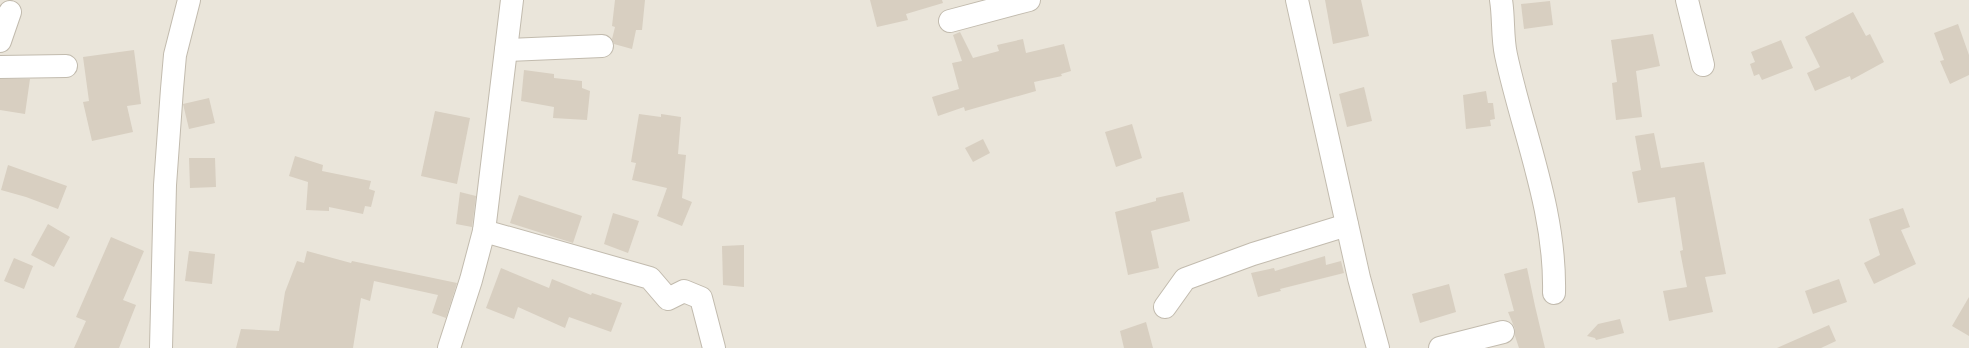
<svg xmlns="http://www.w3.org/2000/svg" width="1969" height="348" viewBox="0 0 1969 348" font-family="Rubik,sans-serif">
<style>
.residential{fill:#eae5da}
.building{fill:#d8cfc1}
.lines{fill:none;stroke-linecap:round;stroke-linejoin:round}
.minor-casing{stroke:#c2bbae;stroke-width:24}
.minor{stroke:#fff;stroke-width:22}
</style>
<rect width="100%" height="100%" fill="#f6f3ec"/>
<rect class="residential" x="0" y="0" width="1969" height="348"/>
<g class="building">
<path d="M615,0H645L642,30H636L632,49L614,44L612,39L615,27L612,26Z"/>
<path d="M870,0H942L943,3L906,14L908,20L877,27Z"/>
<path d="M1325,0H1361L1369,36L1333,44Z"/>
<path d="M1550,1L1553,25L1524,29L1521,4Z"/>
<path d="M1853,12L1866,36L1870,34L1884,62L1851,80L1850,76L1815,91L1807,73L1820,67L1805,37Z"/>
<path d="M1958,24L1969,55V75L1950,84L1940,61L1944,60L1934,33Z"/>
<path d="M960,32L973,58L999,51L997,45L1023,39L1026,53L1064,44L1071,71L1061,74L1062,76L1034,82L1036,91L965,111L964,107L938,116L932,97L959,89L952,63L962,61L953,35Z"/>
<path d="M1653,34L1660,66L1636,71L1642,117L1616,120L1612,83L1617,82L1611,40Z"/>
<path d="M1781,40L1793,68L1762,80L1759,74L1754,76L1750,64L1755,62L1751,52Z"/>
<path d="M134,50L141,104L127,106L133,132L92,141L83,102L89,101L83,57Z"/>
<path d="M524,70L554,74V78L582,81V88L590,91L587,120L553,118L554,107L521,101Z"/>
<path d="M0,79H30L25,114L0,110Z"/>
<path d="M1364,87L1372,121L1347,127L1339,94Z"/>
<path d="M1486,91L1488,103H1493L1495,119L1490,120L1491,126L1466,129L1463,95Z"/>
<path d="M209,98L215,123L189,129L183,104Z"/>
<path d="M435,111L470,118L457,184L421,176Z"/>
<path d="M639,114L661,117V114L681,117L678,154L686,155L682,198L692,202L682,226L657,216L667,188L632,180L636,163L631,162Z"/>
<path d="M1132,124L1142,158L1116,167L1105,132Z"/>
<path d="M1654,133L1661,168L1704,162L1726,274L1705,277L1713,312L1669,321L1663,291L1687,287L1680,251L1683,250L1675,197L1638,203L1632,172L1641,170L1635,136Z"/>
<path d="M983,139L990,153L973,162L965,148Z"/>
<path d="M295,156L323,165L322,171L371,181L369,189L375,191L371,207L365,206L363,214L329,207V211L306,210L308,182L289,176Z"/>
<path d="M189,158H215L216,187L190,188Z"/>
<path d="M8,165L67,186L58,209L26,197L1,190Z"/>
<path d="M460,192L476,196L472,227L456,224Z"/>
<path d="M1183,192L1190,221L1151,231L1159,268L1128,275L1115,212L1156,201V198Z"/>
<path d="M519,195L582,216L573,243L510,223Z"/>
<path d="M1903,208L1910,227L1901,230L1916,264L1874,284L1864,263L1880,255L1869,219Z"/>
<path d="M613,213L639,221L628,253L604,244Z"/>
<path d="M48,224L70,237L54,267L31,255Z"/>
<path d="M111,237L144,251L123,300L136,305L119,348H74L86,321L76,317Z"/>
<path d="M744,245V287L723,285L722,246Z"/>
<path d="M189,251L215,254L212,284L185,281Z"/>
<path d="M307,251L351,263L352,261L457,283L446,318L432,313L438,295L374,281L370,301L361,298L353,348H236L241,329L279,331L285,292L297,261L304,263Z"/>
<path d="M1325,256L1326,265L1341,261L1344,273L1280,289L1281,291L1258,297L1251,273L1274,268L1275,271Z"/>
<path d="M14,258L33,266L24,289L4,281Z"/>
<path d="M501,268L549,288L552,279L591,295L592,293L622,303L611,332L569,317L565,328L518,307L514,319L486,308Z"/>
<path d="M1527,268L1535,306L1545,348H1519L1515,336V329L1508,312L1514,311L1504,274Z"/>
<path d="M1839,279L1847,302L1813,314L1805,291Z"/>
<path d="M1449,284L1456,312L1420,323L1412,294Z"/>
<path d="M1969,297V336L1952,326Z"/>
<path d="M1620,319L1624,333L1596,340L1595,338L1587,336L1598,324Z"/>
<path d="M1146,322L1153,348H1124L1120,331Z"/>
<path d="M1829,325L1836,341L1821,348H1777Z"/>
</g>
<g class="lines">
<defs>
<g id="minor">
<path d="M1297,0L1359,278L1378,348"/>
<path d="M1501,0C1504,18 1502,37 1506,55C1523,134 1556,210 1554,293"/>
<path d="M1687,0L1703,65"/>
<path d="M950,21L1029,0"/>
<path d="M0,41L10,12"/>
<path d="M506,50L602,46"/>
<path d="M0,67L66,66"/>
<path d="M484,231L650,278L668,299L684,291L701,298L714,348"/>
<path d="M1165,307L1185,279L1253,254L1347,225"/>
<path d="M161,348L165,185L172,89L175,55L189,0"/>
<path d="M449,348L471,280L484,231L512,0"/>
<path d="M1440,348L1503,332"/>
</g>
</defs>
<use href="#minor" class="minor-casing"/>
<use href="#minor" class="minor"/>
</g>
</svg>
